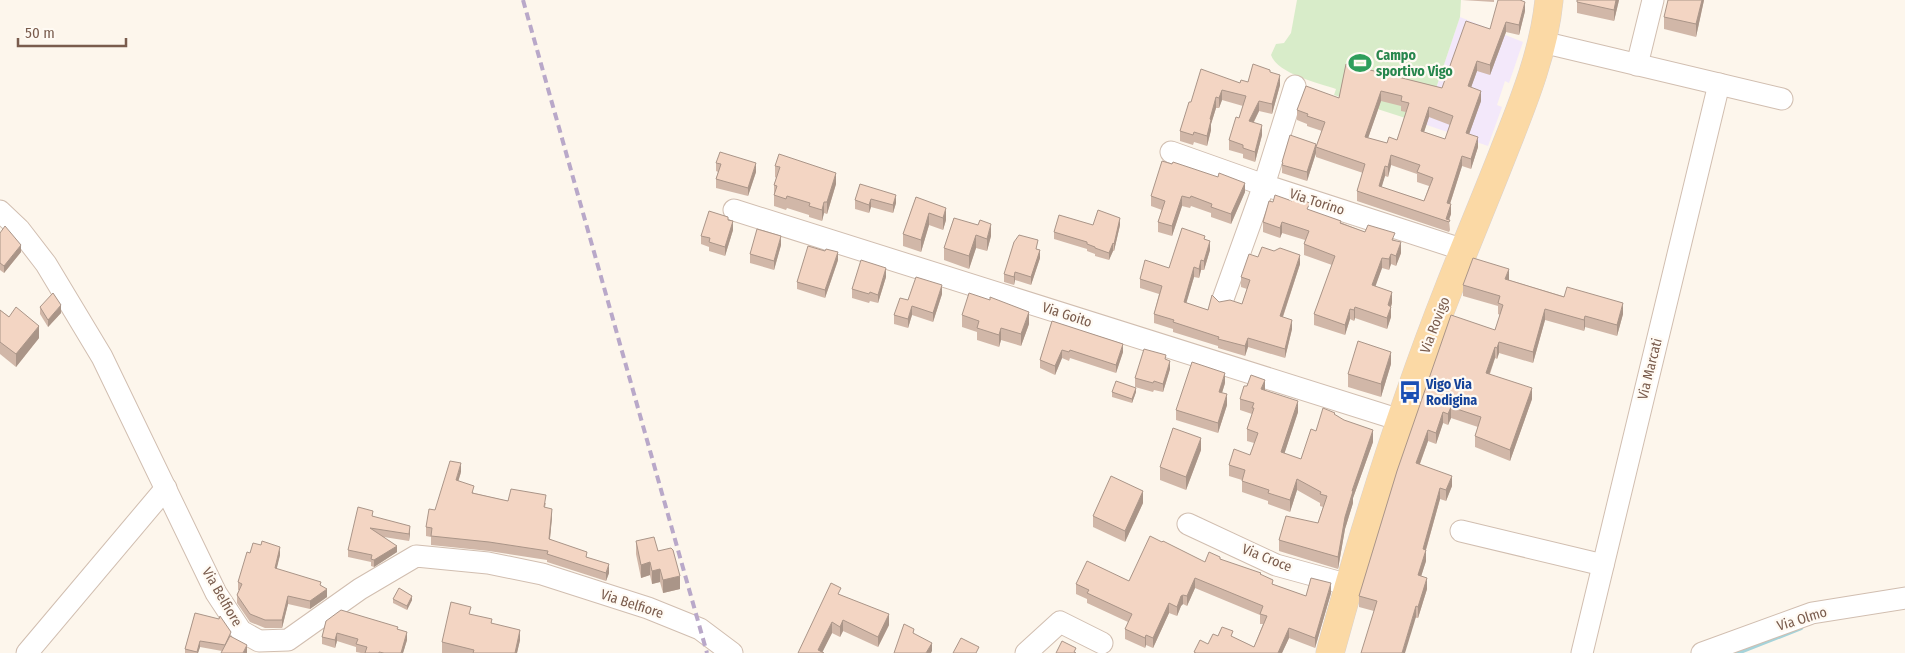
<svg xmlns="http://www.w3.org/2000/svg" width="1905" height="653" viewBox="0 0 1905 653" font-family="'Fira Sans Condensed',sans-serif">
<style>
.education{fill:#f3e8fa}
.green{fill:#d8ecc9}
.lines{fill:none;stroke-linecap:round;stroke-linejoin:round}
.stream{stroke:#a5d3da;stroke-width:4.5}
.minor-casing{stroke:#d1beb0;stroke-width:23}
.major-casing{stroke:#dad1cd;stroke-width:29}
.minor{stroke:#fff;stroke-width:21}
.major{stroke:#fbd9a5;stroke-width:28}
.rail{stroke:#b9a8c9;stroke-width:4;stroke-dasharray:8 5;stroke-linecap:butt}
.wall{fill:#d1b7a8;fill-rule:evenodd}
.shaded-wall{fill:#aa9588}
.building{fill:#f3d5c3;stroke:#aa9588;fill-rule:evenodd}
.labels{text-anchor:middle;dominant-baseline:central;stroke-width:4.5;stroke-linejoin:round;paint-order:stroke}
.leisure-label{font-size:14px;font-weight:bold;fill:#27864d;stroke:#fffaf3;text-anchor:start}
.street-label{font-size:14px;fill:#7a5c4d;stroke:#fffaf3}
.transit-label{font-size:14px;font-weight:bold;fill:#164399;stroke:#fffaf3;text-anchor:start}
</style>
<rect width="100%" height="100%" fill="#fdf6ec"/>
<path class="education" d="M1460,17L1523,42L1509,83L1505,81L1497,105L1502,107L1488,146L1424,124Z"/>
<path class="green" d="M1297,0H1461L1460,17L1424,124L1334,95L1336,89C1318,83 1278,74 1271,55L1276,44L1284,43L1291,33Z"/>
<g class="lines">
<path class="stream" d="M1737,653L1801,628"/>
<defs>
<g id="minor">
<path d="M1542,42L1782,99"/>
<path d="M1637,65L1653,0"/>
<path d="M1171,152L1264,185L1464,250"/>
<path d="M734,210L1400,420"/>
<path d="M0,211L19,229L46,264L102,357L216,593L241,631L259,641L288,640L360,589L416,556L488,563L542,574L648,608L700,629L732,653"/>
<path d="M1223,299L1264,185L1295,86"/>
<path d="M1188,524L1276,565L1349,585"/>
<path d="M1461,531L1603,565"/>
<path d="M27,653L166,488"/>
<path d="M1026,653L1060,622L1102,643"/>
<path d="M1582,653L1719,84"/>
<path d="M1702,653L1812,613L1905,598"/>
</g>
<path id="major" d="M1330,653C1364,529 1402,407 1449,288C1467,242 1486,197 1504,151C1523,103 1544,52 1549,0"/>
</defs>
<use href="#minor" class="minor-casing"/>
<use href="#major" class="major-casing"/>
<use href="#minor" class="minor"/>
<use href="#major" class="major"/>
<path class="rail" d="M523,0L707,653"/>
</g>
<g class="wall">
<path d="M1462,0H1494V2Z"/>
<path d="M1619,0L1614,21L1577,13V2Z"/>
<path d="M1704,0L1696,37L1664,29V17Z"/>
<path d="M1525,11L1519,35L1506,32L1490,75L1477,71L1471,87L1481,101L1469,134L1478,147L1471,169L1462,166L1450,204L1451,214L1449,220L1450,230L1449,232L1357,201V191L1363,173L1316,157V147L1322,131L1307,126V124L1297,120V110L1339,98L1346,64L1442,88L1490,29ZM1381,101L1401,106V111L1406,112L1397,140L1387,143L1368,138ZM1429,117L1450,125L1445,139L1424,132ZM1391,165L1417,174V182L1429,186L1424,201L1381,187L1385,176L1388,177Z"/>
<path d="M1270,72L1280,85L1272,114L1259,111L1254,122L1262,135L1255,162L1243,158V154L1229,150V140L1239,118L1243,106L1222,100L1219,108H1216L1211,124V130L1207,146L1194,142L1193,145L1180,141V131L1191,102L1240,83L1248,82Z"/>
<path d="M1316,153L1307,181L1282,173V162Z"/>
<path d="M716,163L756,172L748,196L716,188V179L718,172L716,171Z"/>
<path d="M775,166L836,184L827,214L824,213L822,221L809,217V215L787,208L786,210L774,206V185L776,178L775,177Z"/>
<path d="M860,184L896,203L893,213L871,207L869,213L855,209V200Z"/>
<path d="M1245,192L1231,224L1211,217V213L1191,206L1190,208L1182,206L1172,236L1158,232V222L1162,210L1151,206V196Z"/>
<path d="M916,197L946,220L943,230L929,225L921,252L903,246V234Z"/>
<path d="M1273,202L1310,210L1365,232L1395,240L1401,253L1396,266L1391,264L1389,270L1382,268L1375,286L1392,303L1391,307V317L1387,329L1355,318L1354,321L1350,319L1345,335L1314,325V314L1332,265L1304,255V244L1305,240L1282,233L1280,238L1263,232V222Z"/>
<path d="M954,218L991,236L987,251L976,248L969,269L944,260V248Z"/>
<path d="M728,220L733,230L725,256L709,251V247L701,244V236Z"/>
<path d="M1093,225H1120L1114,251H1113L1109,260L1095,256V254L1087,251V249L1054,239V232Z"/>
<path d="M0,233L21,252L4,273L0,270Z"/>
<path d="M1205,239L1210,250L1204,270H1201L1199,278L1194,277L1186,303L1208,310L1219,302L1242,304L1247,289L1241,287V277L1258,257L1300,264L1283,317L1292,329L1285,358L1248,347L1245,356L1218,348V346L1173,332V329L1154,323V314L1159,294L1140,288V279L1169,268Z"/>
<path d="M781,245L774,270L750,263V254Z"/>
<path d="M1038,250L1040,258L1031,285L1015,280L1014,285L1004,282V274Z"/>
<path d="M838,260L825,298L797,289V282Z"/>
<path d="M886,277L878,303L870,301L869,303L852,298V289Z"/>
<path d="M1509,280L1623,314L1617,336L1585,327L1584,331L1545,320L1533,363L1499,353L1497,359L1495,358L1490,374L1532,399L1510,461L1475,447V436L1478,427L1451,418L1448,425L1443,423L1436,444L1428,441L1420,464L1452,486L1446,501L1440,499L1426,550V561L1421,576L1427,589L1418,618L1374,611L1359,607V596L1397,471L1495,330L1500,315L1498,314V306L1463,296V285Z"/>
<path d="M942,294L933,322L912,315L908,328L894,324V315L908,300Z"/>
<path d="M40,307L61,313L48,327L40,314Z"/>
<path d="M0,310L39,338L16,367L0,354Z"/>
<path d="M962,315L1029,324L1021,346L1001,340L999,347L977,340V332L962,327Z"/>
<path d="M1052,321L1123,352L1116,373L1070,358L1069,361L1062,358L1055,375L1040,368V360Z"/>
<path d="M1391,364L1381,397L1348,387V374Z"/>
<path d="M1170,369L1163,392L1154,390L1153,392L1135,387V378Z"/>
<path d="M1225,383L1222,393L1227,405L1218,433L1176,420V410Z"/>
<path d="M1247,386L1265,390L1298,412L1284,454L1301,459L1316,431L1335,415L1373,442L1353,498V503L1345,529L1338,569L1279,551V540L1318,523L1323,507L1320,506V503L1297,490L1290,512L1268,504V501L1242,492V480L1229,476V465L1250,455L1254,443L1247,441V429L1252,414L1240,410V399Z"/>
<path d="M1112,392H1136L1132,403L1112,397Z"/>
<path d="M1201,450L1186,490L1160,480V467Z"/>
<path d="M461,472L458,481L474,493L508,501L546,503L545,507L552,517L550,539L587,557L609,573L606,581L547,562V560L489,551L431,545V537L426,536V527Z"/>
<path d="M1143,503L1125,542L1093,527V516Z"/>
<path d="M373,516L410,533L409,541L384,537L397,552L374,567L371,566V562L348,557V550Z"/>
<path d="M636,541L658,551L680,589L663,593L660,582L652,584L650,575L641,578L636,554Z"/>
<path d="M250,553L280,555L276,569L321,586L327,597L310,609L288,604L282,628H265L250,622L237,603V595L239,590H238V582Z"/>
<path d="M1220,559L1261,575L1273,585L1306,596L1331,593L1315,648L1289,638L1282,653H1194V652L1208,644L1218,636L1233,637L1254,647L1263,624H1260V615L1195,588L1187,606L1183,604L1181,606L1177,616L1169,613L1153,648L1146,645L1145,648L1125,639V629L1128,622L1087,603V599L1076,594V584L1129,581Z"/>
<path d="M841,595L889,625L878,647L843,631L840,637L832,633L822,652L798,653Z"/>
<path d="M393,599L412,600L407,610L393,603Z"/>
<path d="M195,613L231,636L247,653L222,651L200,647L198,653H185V649Z"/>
<path d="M471,615L492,623L520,640L517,653H442V642Z"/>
<path d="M326,621L398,629L407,640L403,653H361L356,652V647L337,641L335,648L322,644V637Z"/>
</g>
<g class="shaded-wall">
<path d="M1616,0H1619L1614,21V10Z"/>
<path d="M1702,0H1704L1696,37V24Z"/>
<path d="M1525,2V11L1519,35V25Z"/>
<path d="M1506,22V32L1490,75V65Z"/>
<path d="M1477,61V71L1468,96V86Z"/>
<path d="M1280,75V85L1272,114V104Z"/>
<path d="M1222,90V100L1219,108V98Z"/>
<path d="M1381,91V101L1365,147V137Z"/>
<path d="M1481,91V101L1466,143V133Z"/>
<path d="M1216,97V108L1211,124V130L1207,146V136L1210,119Z"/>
<path d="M1259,101V111L1249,131V121Z"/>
<path d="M1429,107V117L1421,141V131Z"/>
<path d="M1262,125V135L1255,162V152Z"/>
<path d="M1478,137V147L1471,169V159Z"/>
<path d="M1316,144V153L1307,181V172Z"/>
<path d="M1391,155V165L1388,177V167Z"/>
<path d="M1462,156V166L1447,213V203Z"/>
<path d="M756,163V172L748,196V188Z"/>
<path d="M1385,166V176L1379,196V186Z"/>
<path d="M836,173V184L827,214V202Z"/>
<path d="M1245,183V192L1231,224V214Z"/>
<path d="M896,195V203L893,213V205Z"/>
<path d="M1182,196V206L1172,236V226Z"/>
<path d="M871,199V207L869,213V205Z"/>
<path d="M824,202V213L822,221V210Z"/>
<path d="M1451,204V214L1448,222L1446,219Z"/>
<path d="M946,208V220L943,230V218Z"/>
<path d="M929,213V225L921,252V240Z"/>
<path d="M1120,218V225L1114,251V244Z"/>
<path d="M733,221V230L725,256V247Z"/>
<path d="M1282,222V233L1280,238V228Z"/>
<path d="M991,224V236L987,251V239Z"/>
<path d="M976,235V248L969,269V256Z"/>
<path d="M781,236V245L774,270V261Z"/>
<path d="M1210,241V250L1204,270V261Z"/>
<path d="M1401,242V253L1396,266V256Z"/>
<path d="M1113,243V251L1109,260V253Z"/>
<path d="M21,245V252L4,273V266Z"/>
<path d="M1040,250V258L1031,285V277Z"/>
<path d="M838,252V260L825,298V290Z"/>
<path d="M1391,254V264L1389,270V259Z"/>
<path d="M1300,255V264L1280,325V316Z"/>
<path d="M1382,258V268L1372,296V285Z"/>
<path d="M1201,260V270L1199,278V269Z"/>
<path d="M1194,267V277L1184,311V302Z"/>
<path d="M886,268V277L878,303V295Z"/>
<path d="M1509,269V280L1505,290V279Z"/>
<path d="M1015,272V280L1014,285V277Z"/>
<path d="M942,285V294L933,322V313Z"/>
<path d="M1392,292V303L1388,316V305Z"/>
<path d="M1623,303V314L1617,336V325Z"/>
<path d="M61,305V313L48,327V320Z"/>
<path d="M912,306V315L908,328V319Z"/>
<path d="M1355,307V318L1354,321V310Z"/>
<path d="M1391,307V317L1387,329V318Z"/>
<path d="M1350,309V319L1345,335V325Z"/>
<path d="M1545,309V320L1533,363V352Z"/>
<path d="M1029,312V324L1021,346V334Z"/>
<path d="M1585,316V327L1584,331V320Z"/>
<path d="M1292,320V329L1285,358V349Z"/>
<path d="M39,326V338L16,367V354Z"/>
<path d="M1001,328V340L999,347V335Z"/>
<path d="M1248,338V347L1245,356V346Z"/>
<path d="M1499,342V353L1497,359V348Z"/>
<path d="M1123,344V352L1116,373V365Z"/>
<path d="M1495,347V358L1486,383V373Z"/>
<path d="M1062,350V358L1055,375V366Z"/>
<path d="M1391,352V364L1381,397V384Z"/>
<path d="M1170,361V369L1163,392V384Z"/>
<path d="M1225,373V383L1219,402V392Z"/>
<path d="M1265,380V392L1261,389Z"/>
<path d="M1136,388V392L1132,403V399Z"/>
<path d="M1532,388V399L1510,461V450Z"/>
<path d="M1227,394V405L1218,433V423Z"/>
<path d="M1298,401V412L1281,464V452Z"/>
<path d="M1451,407V418L1448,425V414Z"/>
<path d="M1443,412V423L1436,444V433Z"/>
<path d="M1373,430V442L1353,498V503L1345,529L1338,569V557L1345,517L1352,491Z"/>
<path d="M1428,430V441L1416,474V463Z"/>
<path d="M1201,438V450L1186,490V477Z"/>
<path d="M461,463V472L456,489V480Z"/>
<path d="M1452,476V486L1446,501V490Z"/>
<path d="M1297,479V490L1290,512V500Z"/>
<path d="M1440,488V499L1423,560V549Z"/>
<path d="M1143,491V503L1125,542V531Z"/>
<path d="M552,509V517L549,548V539Z"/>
<path d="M410,526V533L409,541V534Z"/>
<path d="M397,546V552L374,567V560Z"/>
<path d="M280,547V555L275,576V568Z"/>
<path d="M1426,550V561L1418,586V575Z"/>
<path d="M650,562V575L641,578V565Z"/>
<path d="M609,564V573L606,581V573Z"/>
<path d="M660,569V582L652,584V571Z"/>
<path d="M680,576V589L663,593V580Z"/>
<path d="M1195,578V588L1187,606V596Z"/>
<path d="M1427,578V589L1418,618V607Z"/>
<path d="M1331,583V593L1315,648V638Z"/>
<path d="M327,589V597L310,609V601Z"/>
<path d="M1183,595V604L1181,606L1177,616V607L1181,596Z"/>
<path d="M288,596V604L282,628V620Z"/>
<path d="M412,596V600L407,610V606Z"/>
<path d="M1169,603V613L1153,648V638Z"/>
<path d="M1416,606V617L1405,653H1402Z"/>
<path d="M889,614V625L878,647V637Z"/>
<path d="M843,620V631L840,637V627Z"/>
<path d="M832,622V633L822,653L818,650Z"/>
<path d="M1289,628V638L1282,653H1278Z"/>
<path d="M520,630V640L517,653H515Z"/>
<path d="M407,632V640L403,653H401Z"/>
<path d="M337,633V641L335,648V640Z"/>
<path d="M1146,635V645L1145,648V638Z"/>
<path d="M200,641V647L198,653H197Z"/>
<path d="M932,643V651L931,653H926Z"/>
<path d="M247,645V653H243Z"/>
</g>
<g class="building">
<path d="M1498,0H1520L1525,2L1519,25L1506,22L1490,65L1477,61L1468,86L1481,91L1466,133L1478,137L1471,159L1462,156L1447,203L1451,204L1446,219L1450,220L1449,222L1357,191L1365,164L1316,147L1325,122L1307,116L1308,114L1297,110L1306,86L1339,98L1346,64L1442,88L1466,21L1490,29ZM1381,91L1402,96L1401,101L1409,103L1397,140L1389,137L1387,143L1365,137ZM1429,107L1453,116L1445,139L1421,131ZM1391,155L1420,165L1417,172L1433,178L1424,201L1379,186L1385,166L1388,167Z"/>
<path d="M1577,0H1616L1614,10L1577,2Z"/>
<path d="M1668,0H1702L1696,24L1664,17Z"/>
<path d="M1253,64L1270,70V72L1280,75L1272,104L1259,101L1249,121L1262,125L1255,152L1243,148V145L1229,140L1236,117L1239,118L1246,96L1222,90L1219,98L1216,97L1210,119L1211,120L1207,136L1194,132L1193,135L1180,131L1189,102H1191L1201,69L1240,83L1241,80L1248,82Z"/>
<path d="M1290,135L1316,144L1307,172L1282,165L1283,163L1282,162Z"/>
<path d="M720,152L756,163L748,188L716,179L721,164L716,163Z"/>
<path d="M779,154L836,173L827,202H824L822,210L809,206L810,203L787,196L786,199L774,195L777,186L774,185L780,167L775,166Z"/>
<path d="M1162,161L1172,164L1173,162L1218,177L1219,173L1245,183L1231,214L1211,207L1212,204L1191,196L1190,198L1182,196L1172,226L1158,222L1165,201L1151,196Z"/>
<path d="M860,184L896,195L893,205L871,199L869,205L855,200Z"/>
<path d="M1275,195L1292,201L1293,197L1310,203L1307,209L1341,221L1340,223L1365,232L1368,225L1395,233L1392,240L1401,242L1396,256L1391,254L1389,259L1382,258L1372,285L1392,292L1388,305L1391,307L1387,318L1355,307L1354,310L1350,309L1345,325L1314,314L1335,256L1304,244L1309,231L1282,222L1280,228L1263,222L1269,201L1273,202Z"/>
<path d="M916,197L946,208L943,218L929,213L921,240L903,234Z"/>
<path d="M1098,210L1120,218L1114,244L1113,243L1109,253L1095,248V247L1087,244V242L1054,232L1059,215L1093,225Z"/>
<path d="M709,211L728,217V220L733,221L725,247L709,242L710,238L701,236Z"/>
<path d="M954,218L978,225L980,220L991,224L987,239L976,235L969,256L944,248Z"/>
<path d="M5,226L21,245L4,266L0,263V233Z"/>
<path d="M1182,228L1205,236L1204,239L1210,241L1204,261L1201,260L1199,269L1194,267L1184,302L1208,310L1212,295L1219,302L1230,300L1242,304L1250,280L1241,277L1249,254L1258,257L1262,247L1274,251L1280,248L1300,255L1280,316L1292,320L1285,349L1248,338L1245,346L1218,339L1219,337L1173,322L1174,320L1154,314L1162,286L1140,279L1145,260L1169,268Z"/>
<path d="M757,229L781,236L774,261L750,254Z"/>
<path d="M1019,235L1038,240L1036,249L1040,250L1031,277L1015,272L1014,277L1004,274L1014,242Z"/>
<path d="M808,246L825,251L826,249L838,252L825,290L797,282Z"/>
<path d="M1473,258L1509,269L1505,279L1564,297L1567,287L1623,303L1617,325L1585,316L1584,320L1545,309L1533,352L1499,342L1497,348L1495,347L1486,373L1532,388L1510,450L1475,436L1481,417L1451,407L1448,414L1443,412L1436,433L1428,430L1416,463L1452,476L1446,490L1440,488L1423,549L1426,550L1418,575L1427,578L1418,607L1416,606L1402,653H1361L1377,601L1359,596L1397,471L1451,315L1495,330L1503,305L1498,303L1500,296L1463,285Z"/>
<path d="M861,260L886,268L878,295L870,292L869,294L852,289Z"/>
<path d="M916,277L942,285L933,313L912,306L908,319L894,315L900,298L908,300Z"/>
<path d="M53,293L61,305L48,320L40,307Z"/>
<path d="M969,293L990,300V297L1029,312L1021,334L1001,328L999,335L977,328L979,321L962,315Z"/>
<path d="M16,307L39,326L16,354L0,342V310L9,317Z"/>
<path d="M1052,321L1123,344L1116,365L1070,350L1069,352L1062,350L1055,366L1040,360Z"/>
<path d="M1358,341L1391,352L1381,384L1348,374Z"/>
<path d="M1144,349L1166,355L1165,359L1170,361L1163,384L1154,381L1153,383L1135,378Z"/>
<path d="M1192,362L1225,373L1219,392L1227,394L1218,423L1176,410Z"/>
<path d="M1251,375L1265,380L1261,389L1298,401L1281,452L1301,459L1311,429L1316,431L1323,408L1335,413L1334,414L1344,420L1373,430L1352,491H1353L1345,517L1338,557L1279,540L1286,516L1318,523L1327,496L1320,494L1321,492L1297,479L1290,500L1268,493L1269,490L1242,481L1245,470L1229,465L1234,449L1250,455L1258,433L1247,429L1254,408H1252L1254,403L1240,399L1244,386H1247Z"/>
<path d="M1116,381L1136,388L1132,399L1112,392Z"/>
<path d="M1173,428L1201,438L1186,477L1160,467Z"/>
<path d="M450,461L461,463L456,480L474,486L472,493L508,501L511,489L546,495L544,507L552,509L549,539L587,552L586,557L609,564L606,573L547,554L548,551L489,542L431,536L432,528L426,527L429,509L435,510Z"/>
<path d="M1111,476L1143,491L1125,531L1093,516Z"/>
<path d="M358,507L373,511L372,516L410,526L409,534L370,528L397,546L374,560L371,559L372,555L348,550Z"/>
<path d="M1150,536L1162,542L1163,541L1205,562L1209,552L1220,557V559L1261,573L1260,574L1273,580L1272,584L1306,596L1311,578L1331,583L1315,638L1289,628L1278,653H1196L1194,652L1200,640L1208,644L1213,634L1218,636L1222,627L1233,631L1231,636L1254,647L1267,616L1260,614L1263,606L1195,578L1187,596L1183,595L1181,596L1177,607L1169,603L1153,638L1146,635L1145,638L1125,629L1132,614L1087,593L1089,590L1076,584L1087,561L1129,581Z"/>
<path d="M654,537L658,551L671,548L673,550L680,576L663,580L660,569L652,571L650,562L641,565L636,541Z"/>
<path d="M262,541L280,547L275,568L321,582L320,585L327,589L310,601L288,596L282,620H265L250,614L237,595L242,584L238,582L247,552L250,553L253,543L261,545Z"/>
<path d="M831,583L841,588L838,594L889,614L878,637L843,620L840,627L832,622L818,650L824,653H798Z"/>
<path d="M399,588L412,596L407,606L393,599Z"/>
<path d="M451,602L471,607L469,614L492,619L491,623L520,630L515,653H473L474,650L442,642Z"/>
<path d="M341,610L398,627L397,629L407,632L401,653H384L379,652V653H365L367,647L356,644L358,639L337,633L335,640L322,637L326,621Z"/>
<path d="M195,613L219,619L220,616L231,632L225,645L200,641L197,652L185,649Z"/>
<path d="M904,624L914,629L913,633L932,643L926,653H894Z"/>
<path d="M230,636L247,645L243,653H221Z"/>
<path d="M961,638L979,647L976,653H953Z"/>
<path d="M1062,641L1076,648L1074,652L1076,653H1056Z"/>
</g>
<defs>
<symbol id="stadium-bare" viewBox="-9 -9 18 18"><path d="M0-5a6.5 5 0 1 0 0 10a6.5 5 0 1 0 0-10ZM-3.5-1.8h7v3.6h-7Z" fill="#2e9e5b" stroke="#fffaf3" stroke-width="2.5" paint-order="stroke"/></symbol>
<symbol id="bus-bare" viewBox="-9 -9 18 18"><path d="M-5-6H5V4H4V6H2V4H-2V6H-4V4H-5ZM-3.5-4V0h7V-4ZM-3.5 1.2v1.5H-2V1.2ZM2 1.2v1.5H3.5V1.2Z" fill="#1a4fb4" stroke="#fffaf3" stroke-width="2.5" paint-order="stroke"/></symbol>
</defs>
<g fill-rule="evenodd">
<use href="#stadium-bare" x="1344" y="47" width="32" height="32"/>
<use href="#bus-bare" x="1394" y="376" width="32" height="32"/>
</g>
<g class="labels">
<g class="leisure-label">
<text x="1376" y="55">Campo<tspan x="1376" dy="16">sportivo Vigo</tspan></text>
</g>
<g class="street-label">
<text transform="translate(1317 202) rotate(18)">Via Torino</text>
<text transform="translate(1067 315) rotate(18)">Via Goito</text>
<text transform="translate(1435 325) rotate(-69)">Via Rovigo</text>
<text transform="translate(1650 369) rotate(-76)">Via Marcati</text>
<text transform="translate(1267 558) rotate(22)">Via Croce</text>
<text transform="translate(222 597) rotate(60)">Via Belfiore</text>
<text transform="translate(632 604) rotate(18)">Via Belfiore</text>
<text transform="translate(1802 619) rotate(-17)">Via Olmo</text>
</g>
<g class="transit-label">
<text x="1426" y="384">Vigo Via<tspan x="1426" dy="16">Rodigina</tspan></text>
</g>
</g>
<path d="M18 38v8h108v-8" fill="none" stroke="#7a5c4d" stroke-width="2.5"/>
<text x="25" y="38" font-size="15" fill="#7a5c4d" stroke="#fffaf3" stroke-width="4" paint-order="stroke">50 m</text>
</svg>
